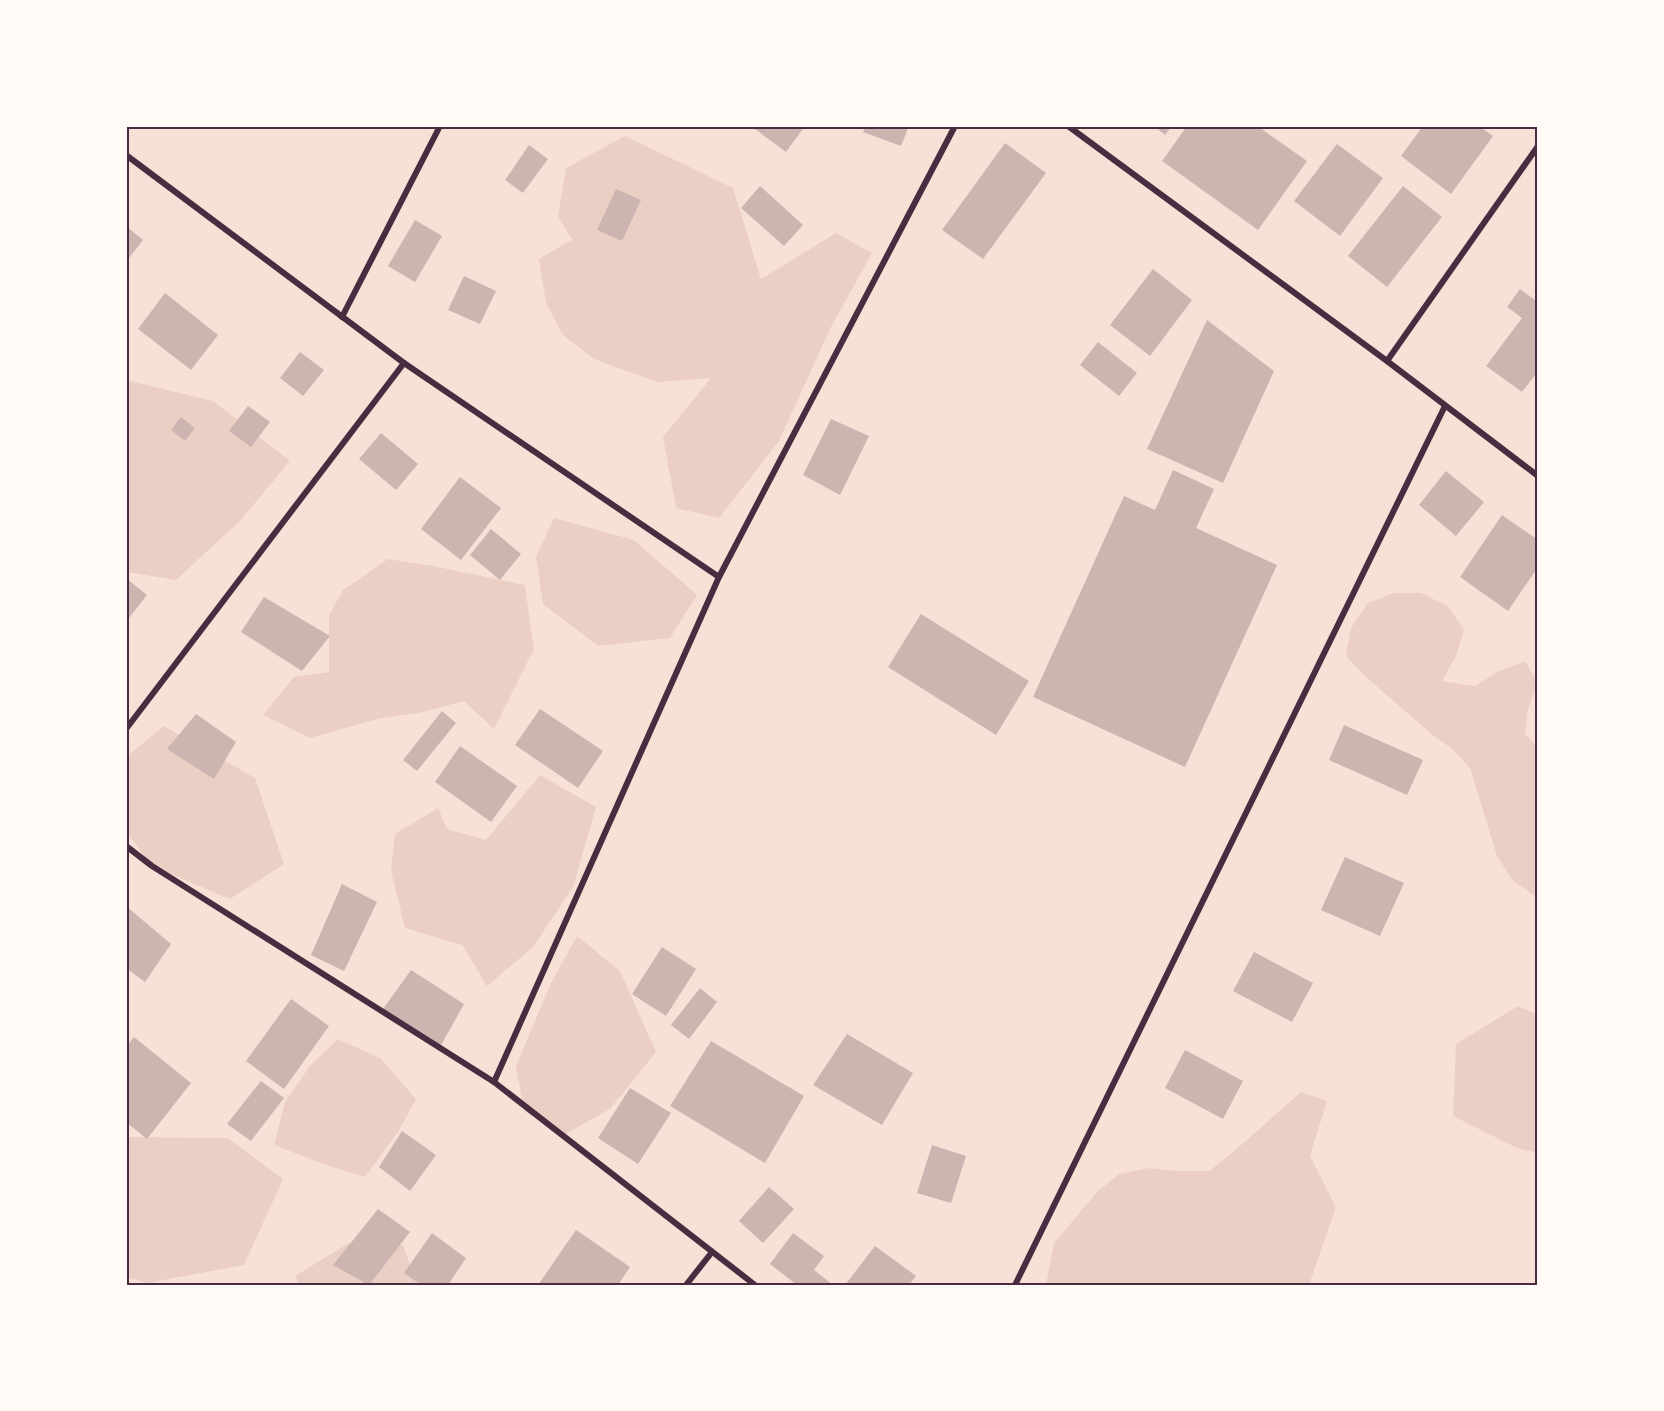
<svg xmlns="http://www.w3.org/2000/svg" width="1664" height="1411" viewBox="0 0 1664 1411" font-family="'Open Sans',sans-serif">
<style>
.green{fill:#ebcfc5}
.building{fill:#ccb4b1}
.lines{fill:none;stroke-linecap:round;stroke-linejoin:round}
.minor{stroke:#4a2c40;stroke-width:6}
.neatline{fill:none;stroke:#4a2c40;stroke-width:2}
</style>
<rect width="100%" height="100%" fill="#f7e1d7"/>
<g class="green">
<path d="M625,136L733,188L761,279L836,233L872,253L830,329L779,441L719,518L676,508L663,437L711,378L657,382L594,359L563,335L546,303L539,259L572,240L558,216L566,168Z"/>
<path d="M126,380L213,401L290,461L241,520L176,580L126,572Z"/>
<path d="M554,518L634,540L697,595L670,638L598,646L543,604L536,557Z"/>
<path d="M388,559L433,566L525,585L534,649L494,729L464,701L423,712L377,719L310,738L263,715L294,677L329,672V615L343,590Z"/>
<path d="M1394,593H1421L1449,607L1464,630L1456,656L1442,681L1475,686L1499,671L1525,661L1538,684L1528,708L1525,734L1538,748V898L1513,881L1497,856L1470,768L1451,748L1430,733L1366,677L1346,656L1351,628L1368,603Z"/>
<path d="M164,726L255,778L284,864L230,899L152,866L126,831V757Z"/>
<path d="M540,775L596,807L573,887L533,947L487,986L462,945L405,928L391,871L395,834L438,808L447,829L486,840Z"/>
<path d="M577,936L620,971L656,1052L610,1109L564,1135L524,1111L516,1066L551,983Z"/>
<path d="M1518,1006L1538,1015V1153L1517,1148L1453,1116L1456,1044Z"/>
<path d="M338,1039L380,1058L416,1099L398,1132L365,1177L326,1165L274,1145L285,1102L310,1066Z"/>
<path d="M1301,1092L1327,1101L1310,1156L1336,1207L1309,1285H1046L1054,1243L1097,1192L1119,1174L1149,1168L1178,1171H1209L1232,1153Z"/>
<path d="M126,1137L228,1138L283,1179L244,1265L147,1283L126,1277Z"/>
<path d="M349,1243L403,1245L417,1285H299L295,1276Z"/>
</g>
<g class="building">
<path d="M751,126H805L786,152Z"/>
<path d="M866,126H909L901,146L863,132Z"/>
<path d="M1154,126H1172L1165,135Z"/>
<path d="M1187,126H1262L1260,128L1307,161L1258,230L1162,161Z"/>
<path d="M1423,126H1479L1493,136L1451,194L1401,156Z"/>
<path d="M1005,143L1046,173L983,259L942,230Z"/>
<path d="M1337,144L1383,178L1340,236L1294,201Z"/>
<path d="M529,145L548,159L523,193L505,180Z"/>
<path d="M760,186L803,225L784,246L741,208Z"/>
<path d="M1403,186L1442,217L1387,287L1348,256Z"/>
<path d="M616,189L641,200L622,241L597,230Z"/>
<path d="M415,220L442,236L415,282L388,266Z"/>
<path d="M126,226L143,240L126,262Z"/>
<path d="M1153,269L1192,300L1150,356L1110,325Z"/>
<path d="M464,276L496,291L480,324L448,310Z"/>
<path d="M1520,289L1535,300L1538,296V371L1522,392L1486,366L1522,318L1507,307Z"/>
<path d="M165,293L218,335L191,370L138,329Z"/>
<path d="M1207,320L1274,371L1223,483L1147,449Z"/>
<path d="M1098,342L1137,373L1119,396L1080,365Z"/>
<path d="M300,352L324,370L303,396L280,378Z"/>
<path d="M248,406L270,422L251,447L229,431Z"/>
<path d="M181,417L195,428L185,441L171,430Z"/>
<path d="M831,419L869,436L840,495L803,475Z"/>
<path d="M381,433L418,464L396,490L359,459Z"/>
<path d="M1173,470L1214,489L1196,528L1277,565L1185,767L1033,697L1124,496L1155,510Z"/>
<path d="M1446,471L1484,502L1456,536L1419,505Z"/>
<path d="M460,477L501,508L461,560L421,529Z"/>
<path d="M1502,515L1538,540V567L1508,611L1460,577Z"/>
<path d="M491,529L521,554L500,580L470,555Z"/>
<path d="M126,578L147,595L129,618L126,616Z"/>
<path d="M264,597L330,636L302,671L241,632Z"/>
<path d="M921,614L1029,681L996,735L888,667Z"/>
<path d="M540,709L603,751L578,788L515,745Z"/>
<path d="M442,711L456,723L417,771L403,760Z"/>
<path d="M196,714L236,742L214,779L167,749Z"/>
<path d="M1344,725L1423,760L1407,795L1329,760Z"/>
<path d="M460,746L517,786L491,822L435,782Z"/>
<path d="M1345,857L1404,883L1380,936L1321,910Z"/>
<path d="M342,884L377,902L344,971L311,955Z"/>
<path d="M126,906L171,944L145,982L126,968Z"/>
<path d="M662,947L696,969L666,1016L632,994Z"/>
<path d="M1254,952L1313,983L1292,1022L1233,991Z"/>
<path d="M411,970L464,1004L440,1047L383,1009Z"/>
<path d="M700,988L717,1002L689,1039L671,1025Z"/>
<path d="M291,999L329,1026L284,1089L246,1061Z"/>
<path d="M847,1034L913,1073L882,1125L813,1085Z"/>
<path d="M134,1037L191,1083L147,1139L126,1122V1047Z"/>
<path d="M711,1041L804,1096L765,1163L670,1106Z"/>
<path d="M1185,1050L1243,1081L1223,1119L1165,1088Z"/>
<path d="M261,1081L284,1098L251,1141L227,1124Z"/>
<path d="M630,1088L671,1113L638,1164L598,1138Z"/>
<path d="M402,1131L436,1155L410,1191L379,1167Z"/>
<path d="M932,1145L966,1156L951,1203L917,1193Z"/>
<path d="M769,1187L794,1209L763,1243L739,1221Z"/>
<path d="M378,1209L410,1232L369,1285L333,1265Z"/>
<path d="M576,1230L630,1267L618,1285H538Z"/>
<path d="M432,1233L466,1258L448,1285H421L404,1273Z"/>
<path d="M793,1233L824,1256L814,1270L833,1285H797L770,1264Z"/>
<path d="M875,1246L916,1276L909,1285H845Z"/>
</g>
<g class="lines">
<g class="minor">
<path d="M1068,126L1387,361L1538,476"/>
<path d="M126,155L404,363L719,577"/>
<path d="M342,317L440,126"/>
<path d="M1387,361L1538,146"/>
<path d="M126,729L404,363"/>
<path d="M126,846L152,866L494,1082L755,1285"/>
<path d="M494,1082L719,577L955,126"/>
<path d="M686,1285L712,1252"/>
<path d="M1015,1285L1445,406"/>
</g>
</g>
<rect width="1664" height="1411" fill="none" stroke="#fffaf5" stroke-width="255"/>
<rect x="128" y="128" width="1408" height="1156" class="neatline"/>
</svg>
